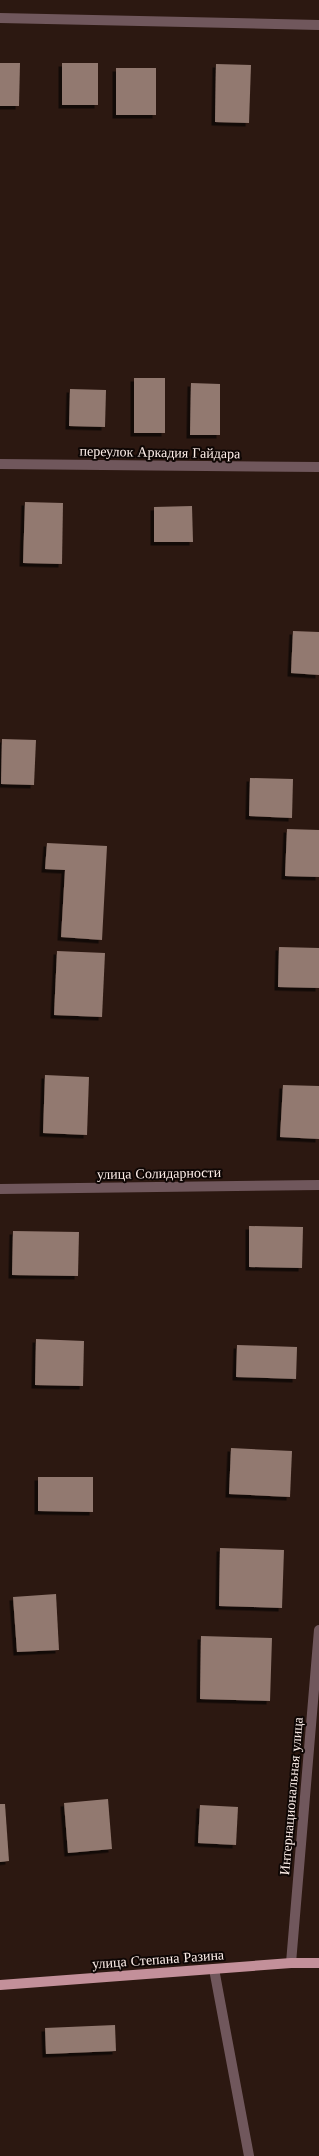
<svg xmlns="http://www.w3.org/2000/svg" width="319" height="2156" viewBox="0 0 319 2156" font-family="'Libre Baskerville',serif">
<style>
.building{fill:#927970;filter:url(#shadow)}
.lines{fill:none;stroke-linecap:round;stroke-linejoin:round}
.minor{stroke:#70575c;stroke-width:10}
.major{stroke:#c3909a;stroke-width:10}
.labels{text-anchor:middle;dominant-baseline:central;stroke-width:4;stroke-linejoin:round;paint-order:stroke}
.street-label{font-size:14px;fill:#feefea;stroke:#0e0604}
</style>
<defs>
<filter id="shadow"><feDropShadow dx="-3.5" dy="3.5" stdDeviation="0" flood-color="#0009"/></filter>
</defs>
<rect width="100%" height="100%" fill="#2c1811"/>
<g class="building">
<path d="M0,63H20L19,106H0Z"/>
<rect x="62" y="63" width="36" height="42"/>
<path d="M216,64L251,65L249,123L215,122Z"/>
<rect x="116" y="68" width="40" height="47"/>
<rect x="134" y="378" width="31" height="55"/>
<path d="M191,383L220,384V435H190Z"/>
<path d="M70,389L106,390L105,427L69,426Z"/>
<path d="M25,502L63,503L62,564L23,563Z"/>
<path d="M192,506L193,542H154V507Z"/>
<path d="M293,631L319,632V675L291,673Z"/>
<path d="M2,739L36,740L34,785L1,784Z"/>
<path d="M250,778L293,779L292,818L249,816Z"/>
<path d="M287,829L319,830V877L285,876Z"/>
<path d="M47,843L107,846L102,940L61,937L65,870L45,869Z"/>
<path d="M279,947L319,948V988L278,987Z"/>
<path d="M57,951L105,953L102,1017L54,1015Z"/>
<path d="M45,1075L89,1077L87,1135L43,1133Z"/>
<path d="M283,1085L319,1086V1139L280,1137Z"/>
<path d="M249,1226L303,1227L302,1268L249,1267Z"/>
<path d="M13,1231L79,1232L78,1276L12,1275Z"/>
<path d="M36,1339L84,1341L83,1386L35,1385Z"/>
<path d="M237,1345L297,1347L296,1379L236,1377Z"/>
<path d="M231,1448L292,1451L290,1497L229,1494Z"/>
<path d="M38,1477H93V1512L38,1511Z"/>
<path d="M220,1548L284,1550L282,1608L219,1606Z"/>
<path d="M56,1594L59,1650L17,1652L13,1597Z"/>
<path d="M201,1636L272,1638L270,1701L200,1699Z"/>
<path d="M108,1799L112,1849L68,1853L64,1803Z"/>
<path d="M0,1804H5L9,1861L0,1862Z"/>
<path d="M200,1805L238,1807L236,1845L198,1843Z"/>
<path d="M115,2025L116,2051L46,2054L45,2028Z"/>
</g>
<g class="lines">
<g class="minor">
<path d="M0,18L319,25"/>
<path d="M0,464L319,467"/>
<path d="M0,1189L319,1185"/>
<path d="M291,1963L319,1630"/>
<path d="M214,1969L249,2156"/>
</g>
<path class="major" d="M0,1985L291,1963H319"/>
</g>
<g class="labels">
<g class="street-label">
<text transform="translate(160 452) rotate(1)">переулок Аркадия Гайдара</text>
<text transform="translate(159 1173) rotate(-1)">улица Солидарности</text>
<text transform="translate(291 1796) rotate(-85)">Интернациональная улица</text>
<text transform="translate(158 1959) rotate(-4)">улица Степана Разина</text>
</g>
</g>
</svg>
